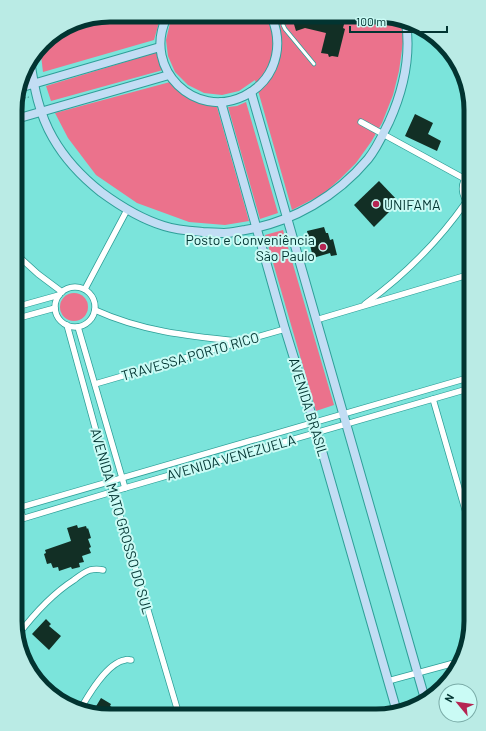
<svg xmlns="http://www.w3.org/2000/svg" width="486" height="731" viewBox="0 0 486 731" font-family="Barlow,sans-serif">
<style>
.green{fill:#eb728c}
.building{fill:#122f25}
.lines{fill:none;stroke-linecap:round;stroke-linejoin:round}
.lane-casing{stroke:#2e9f98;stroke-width:4.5}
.street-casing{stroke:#2e9f98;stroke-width:7}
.secondary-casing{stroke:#2e9f98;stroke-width:10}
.path{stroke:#42918b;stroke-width:1;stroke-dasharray:4 2;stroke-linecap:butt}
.lane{stroke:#fff;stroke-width:3}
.street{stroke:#fff;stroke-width:5.5}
.secondary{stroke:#c2ddf4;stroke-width:8}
.poi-dot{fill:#b52552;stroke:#cafbf5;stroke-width:1.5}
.labels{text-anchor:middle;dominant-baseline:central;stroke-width:4;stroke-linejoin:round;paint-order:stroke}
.poi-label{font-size:14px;fill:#023431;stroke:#cafbf5;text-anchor:start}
.street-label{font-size:14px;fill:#023431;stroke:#cafbf5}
.rim{fill:none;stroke:#023431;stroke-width:5}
</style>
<rect width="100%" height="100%" fill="#7be4db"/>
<g class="green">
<path d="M394,17L402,20L403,42L399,71L393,95L382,123L371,142L356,163L340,179L323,194L292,210L255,80L239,91L222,95L204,93L188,85L175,72L168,56L166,40L170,23L172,19Z"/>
<path d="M160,19L154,40L43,72L40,47L48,39L80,20Z"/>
<path d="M158,52L159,63L163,70L51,101L46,86Z"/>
<path d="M170,82C173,85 176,89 179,92C189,101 204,104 217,107L249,221L225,225L189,222L137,203L96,175L68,138L55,113Z"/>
<path d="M246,102L278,213L260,219L228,107L237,106Z"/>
<path d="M283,230L334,405L316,411L265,235Z"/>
<circle cx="74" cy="307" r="14"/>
</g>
<g class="building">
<path d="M346,17L343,28L345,29L338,57L332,56L329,57L328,54L321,53L326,33L305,28L296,31L293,21L303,18Z"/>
<path d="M415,114L433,123L428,134L441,141L437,151L405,136Z"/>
<path d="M379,181L399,202L374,227L354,205Z"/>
<path d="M324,227L326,233H328L330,240L333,239L337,255L331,256L330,253L313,258L307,231Z"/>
<path d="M77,525L78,528L86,526L87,529L88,528L91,538L88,539L91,547L89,548L91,553L82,556L84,562L79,563L80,567L72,569L71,567L59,571L58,567L53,568L51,563L47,564L44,554L46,553L45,550L71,541L67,528Z"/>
<path d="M46,619L51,624L49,626L61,636L49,650L32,634Z"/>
<path d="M101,698L111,704L110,706L115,709L111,715H98L92,713Z"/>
</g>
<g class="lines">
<defs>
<path id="lane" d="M283,18V25L285,29L314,64"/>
<g id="street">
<path d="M361,122L465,179"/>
<path d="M469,204V211L471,218"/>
<path d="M471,206C460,196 459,182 471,172"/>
<path d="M16,254L38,274L62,292"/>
<circle cx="75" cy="307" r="20"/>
<path d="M85,289L127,210"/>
<path d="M365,304C405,275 438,242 466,202"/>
<path d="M16,307L59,295"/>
<path d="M95,310C141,331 187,336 237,341"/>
<path d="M15,319L55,308"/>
<path d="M316,320L471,274"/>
<path d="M67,325L110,482L179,715"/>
<path d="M78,327L125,488"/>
<path d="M95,384L285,329"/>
<path d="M433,399L471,530"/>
<path d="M15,493L23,518"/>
<path d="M15,509L471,377"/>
<path d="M15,521L125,488L471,388"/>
<path d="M18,635C34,614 52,594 74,580C79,576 84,572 90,570C95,569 98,569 103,570"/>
<path d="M388,681L458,662"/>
<path d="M81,708C89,694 107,663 125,660C127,659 129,660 131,660"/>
</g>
<g id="secondary">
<path d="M166,19C143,69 195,120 244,96C256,90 266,81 272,68C279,52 279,35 272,18"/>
<path d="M30,60C34,87 39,114 53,138C65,159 82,177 101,192C120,206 141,219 164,226C176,230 191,231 203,232C210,232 217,233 224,233C231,233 238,231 245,230C293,222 337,196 368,159C377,148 383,134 389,122C403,91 411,56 406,22"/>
<path d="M19,88L160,47"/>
<path d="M251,92L425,699"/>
<path d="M221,102L285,329L314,423L397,712"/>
<path d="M16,119L169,75"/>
</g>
</defs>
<use href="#lane" class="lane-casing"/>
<use href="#street" class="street-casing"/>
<use href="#secondary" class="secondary-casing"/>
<path class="path" d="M16,100L29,97"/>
<use href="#lane" class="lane"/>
<use href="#street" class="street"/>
<use href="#secondary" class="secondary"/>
</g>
<g class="poi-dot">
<circle cx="376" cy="204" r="4"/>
<circle cx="323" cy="247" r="4"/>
</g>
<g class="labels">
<g class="poi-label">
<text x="384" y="204">UNIFAMA</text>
<text x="315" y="239" text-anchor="end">Posto e Conveniência<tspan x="315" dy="16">São Paulo</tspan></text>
</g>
<g class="street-label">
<text transform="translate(190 356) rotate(-16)">TRAVESSA PORTO RICO</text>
<text transform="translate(309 407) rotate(73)">AVENIDA BRASIL</text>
<text transform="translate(231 457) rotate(-16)">AVENIDA VENEZUELA</text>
<text transform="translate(122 521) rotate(74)">AVENIDA MATO GROSSO DO SUL</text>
</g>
</g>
<path d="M0 0H486V731H0ZM110 22H376A88 88 0 0 1 464 110V621A88 88 0 0 1 376 709H110A88 88 0 0 1 22 621V110A88 88 0 0 1 110 22Z" fill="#baebe5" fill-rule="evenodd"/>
<path class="rim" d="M110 22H376A88 88 0 0 1 464 110V621A88 88 0 0 1 376 709H110A88 88 0 0 1 22 621V110A88 88 0 0 1 110 22Z"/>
<g transform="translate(458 703) rotate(299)"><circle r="19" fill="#cafbf5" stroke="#7aaba7"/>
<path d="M0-3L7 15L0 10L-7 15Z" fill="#b52552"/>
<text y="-6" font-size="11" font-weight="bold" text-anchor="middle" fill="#023431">N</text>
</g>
<path d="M350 26v6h97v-6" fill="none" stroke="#023431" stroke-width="2"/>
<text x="356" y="26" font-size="12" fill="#023431" stroke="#cafbf5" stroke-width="3" paint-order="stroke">100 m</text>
</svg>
